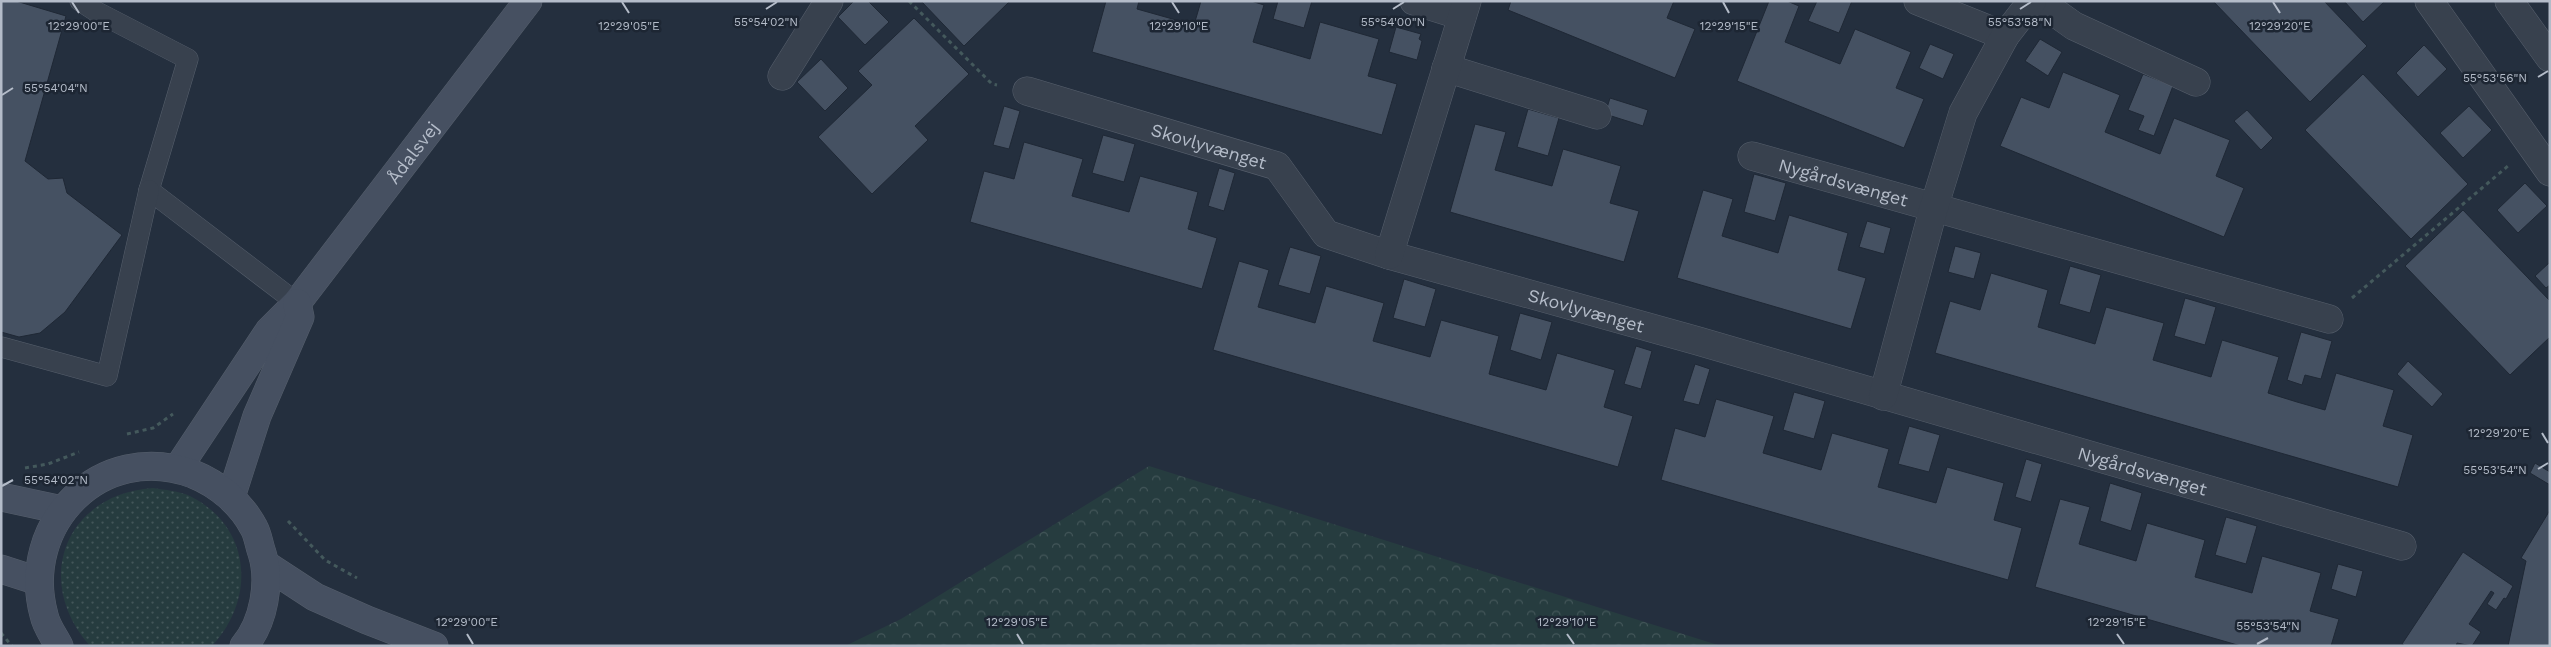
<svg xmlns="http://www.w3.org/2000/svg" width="2551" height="647" viewBox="0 0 2551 647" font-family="'Work Sans',sans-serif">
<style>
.grass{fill:url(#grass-dots)}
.forest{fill:url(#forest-crowns)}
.building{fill:#455162;stroke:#1f2835}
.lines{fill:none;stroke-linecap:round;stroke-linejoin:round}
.lane-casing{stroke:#565f6c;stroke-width:21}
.street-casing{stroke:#565f6c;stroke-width:29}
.secondary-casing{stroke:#565f6c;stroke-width:29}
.path{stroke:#44595c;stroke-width:3;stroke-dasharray:4 4;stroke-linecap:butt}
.lane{stroke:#38414e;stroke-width:20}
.street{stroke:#38414e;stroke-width:28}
.secondary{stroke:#465061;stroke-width:28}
.ticks{fill:none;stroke:#b4bcc9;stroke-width:2}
.labels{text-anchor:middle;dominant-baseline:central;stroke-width:5;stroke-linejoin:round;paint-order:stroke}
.street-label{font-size:18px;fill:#b4bcc9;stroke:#1d2633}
.ticks-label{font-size:12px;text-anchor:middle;fill:#b4bcc9;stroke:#1d2633;stroke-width:5;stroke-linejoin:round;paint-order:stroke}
</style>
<defs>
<pattern id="grass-dots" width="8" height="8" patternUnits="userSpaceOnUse" patternTransform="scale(1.25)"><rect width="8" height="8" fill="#263c3f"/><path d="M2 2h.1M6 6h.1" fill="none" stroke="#435659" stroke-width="1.8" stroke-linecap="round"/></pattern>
<pattern id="forest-crowns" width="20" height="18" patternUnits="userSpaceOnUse" patternTransform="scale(1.25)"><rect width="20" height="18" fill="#263c3f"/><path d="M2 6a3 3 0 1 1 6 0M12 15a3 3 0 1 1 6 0" fill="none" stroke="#435659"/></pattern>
</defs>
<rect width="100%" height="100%" fill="#242f3e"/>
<path class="grass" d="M153,488C165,490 179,491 190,496C252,527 256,599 212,646H90C32,581 65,494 153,488Z"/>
<path class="forest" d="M1149,466L1721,646H845L901,619Z"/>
<g class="building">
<path d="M1,1H16L66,16L25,161L48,179L63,178L67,193L122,235L65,312L40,333L19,337L1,332Z"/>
<path d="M854,1H868L889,22L865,45L838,17Z"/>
<path d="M921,1H1010L964,46Z"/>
<path d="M1106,1H1139L1137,9L1194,25L1201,1H1251L1264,5L1253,42L1310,59L1320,22L1379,39L1368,76L1397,84L1382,135L1092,52Z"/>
<path d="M1278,1H1312L1304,28L1273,19Z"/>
<path d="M1511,1H1674L1667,18L1695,29L1675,78L1508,10Z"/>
<path d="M1769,1H1787L1799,6L1785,42L1840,64L1855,29L1911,52L1896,88L1924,99L1904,148L1737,81Z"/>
<path d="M1817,1H1852L1839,33L1808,21Z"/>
<path d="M2213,1H2324L2367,46L2310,102Z"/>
<path d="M2344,1H2385L2363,22Z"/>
<path d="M914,18L969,74L915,126L928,140L872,194L818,137L872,85L858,71Z"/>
<path d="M1396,27L1421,34L1419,39L1422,41L1417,60L1389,52Z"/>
<path d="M2040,39L2062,52L2048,76L2025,61Z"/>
<path d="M1930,44L1954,54L1943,79L1919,68Z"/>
<path d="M2424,45L2447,69L2418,97L2396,73Z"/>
<path d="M821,59L848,88L825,111L797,82Z"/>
<path d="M2063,72L2120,95L2105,132L2160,154L2174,118L2230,140L2216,176L2244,188L2224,237L2000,146L2021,97L2049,108Z"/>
<path d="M2143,74L2173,86L2154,136L2138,130L2144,116L2128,110Z"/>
<path d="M2363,74L2468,184L2411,239L2305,130Z"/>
<path d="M1610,98L1648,110L1643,126L1605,114Z"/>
<path d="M1004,106L1020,111L1009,149L993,145Z"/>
<path d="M2469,106L2492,130L2463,158L2440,133Z"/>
<path d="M1528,109L1559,118L1548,156L1517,147Z"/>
<path d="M2247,110L2273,138L2261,150L2234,121Z"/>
<path d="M1475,124L1506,132L1495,170L1552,186L1563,149L1621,166L1610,203L1639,211L1624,262L1450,212Z"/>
<path d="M1103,135L1135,144L1124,182L1092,173Z"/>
<path d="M1024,142L1083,159L1072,196L1129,212L1140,176L1198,192L1188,229L1217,238L1202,289L970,222L984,171L1014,179Z"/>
<path d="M1219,168L1235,173L1224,211L1208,206Z"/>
<path d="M1754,174L1786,183L1775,221L1744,212Z"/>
<path d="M2525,183L2547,206L2518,233L2497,210Z"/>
<path d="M1703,190L1733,199L1722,236L1778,253L1789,215L1848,233L1838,270L1866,278L1851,329L1677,278Z"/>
<path d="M2463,210L2550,301V337L2510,375L2405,266Z"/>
<path d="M1867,221L1891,228L1884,254L1859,247Z"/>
<path d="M1955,246L1981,253L1974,279L1948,272Z"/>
<path d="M1290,247L1321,256L1310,294L1278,285Z"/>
<path d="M1239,261L1269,270L1258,307L1315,323L1326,286L1384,303L1373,341L1430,357L1441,320L1499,336L1489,374L1546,390L1557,353L1615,370L1604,407L1633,416L1618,467L1213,350Z"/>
<path d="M2550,262V285L2546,288L2535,276Z"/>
<path d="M2070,266L2101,275L2090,313L2059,304Z"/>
<path d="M1991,273L2048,290L2038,327L2095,344L2106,307L2164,323L2153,360L2211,377L2222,340L2279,357L2268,393L2297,402L2325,410L2336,373L2394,390L2383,426L2413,435L2398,487L1935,353L1950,301L1980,310Z"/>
<path d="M1404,279L1436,289L1425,327L1393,318Z"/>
<path d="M2185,298L2216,307L2205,345L2174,336Z"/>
<path d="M1520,313L1552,322L1541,360L1510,350Z"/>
<path d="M2301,332L2332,341L2321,379L2305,375L2302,385L2287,380Z"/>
<path d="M1636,346L1652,351L1641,389L1624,384Z"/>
<path d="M2408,361L2443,394L2432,407L2397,374Z"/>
<path d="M1695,364L1710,369L1699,405L1683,401Z"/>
<path d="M1794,392L1825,401L1814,439L1783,430Z"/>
<path d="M1716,399L1774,416L1763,453L1821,470L1832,433L1889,449L1878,487L1936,503L1947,467L2004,483L1994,520L2022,528L2008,580L1661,480L1675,428L1705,437Z"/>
<path d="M1909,426L1940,435L1929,472L1898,464Z"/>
<path d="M2026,459L2042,464L2031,502L2015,497Z"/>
<path d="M2535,463L2550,472V485L2530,473Z"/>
<path d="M2110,483L2142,493L2131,531L2100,521Z"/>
<path d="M2060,499L2090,507L2079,544L2136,561L2147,523L2205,540L2195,577L2252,593L2262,556L2321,573L2310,611L2339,619L2331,646H2241L2035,587Z"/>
<path d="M2550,510V646H2508L2526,561L2521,558Z"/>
<path d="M2226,517L2257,526L2246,564L2215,555Z"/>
<path d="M2463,552L2513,586L2506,599L2504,598L2496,610L2487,604L2494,593L2491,591L2469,624L2481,632L2472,646L2457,643L2456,646H2405L2402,644Z"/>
<path d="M2338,564L2363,571L2356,597L2331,589Z"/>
</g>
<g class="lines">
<defs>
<g id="lane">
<path d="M80,1L97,12L188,59L149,190L297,303"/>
<path d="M1,347L107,376L149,190"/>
</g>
<g id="street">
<path d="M1414,1L1462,16"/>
<path d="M1918,1L2005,36"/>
<path d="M2039,1L2074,26L2196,82"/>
<path d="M2429,1L2550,172"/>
<path d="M2509,1L2550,58"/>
<path d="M1446,68L1597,115"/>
<path d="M782,76L829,1"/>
<path id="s1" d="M1027,91L1277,166L1326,234L1389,255L1698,341L2402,546"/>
<path id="s2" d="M1752,156L2329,319"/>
<path d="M1389,255L1467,1"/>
<path d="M1883,396L1934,207L1963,113L2005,36L2032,1"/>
</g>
<g id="secondary">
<path id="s3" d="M178,468L269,331L297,303L528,1"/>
<path d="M1,497L62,510"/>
<path d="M231,497L257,416L300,317L297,303"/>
<path d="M266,565L315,597L367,620L434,646"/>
<path d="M1,569L38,581"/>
<path d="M59,646C54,636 46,626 44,615C19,524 101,440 193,474C218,484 241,503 254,528C258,535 259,545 262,553C271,582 264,622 244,646"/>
</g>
</defs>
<use href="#lane" class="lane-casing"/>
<use href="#street" class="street-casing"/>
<use href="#secondary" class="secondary-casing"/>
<g class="path">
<path d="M909,1L992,84L997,85"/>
<path d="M2352,298L2508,166"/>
<path d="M127,434L153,428L173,414"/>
<path d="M25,468L48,464L79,452"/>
<path d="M288,521L325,560L357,578"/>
<path d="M1,633L12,646"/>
</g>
<use href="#lane" class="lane"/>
<use href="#street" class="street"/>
<use href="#secondary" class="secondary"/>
</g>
<path class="ticks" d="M72,2L79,13M622,2L629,13M1172,2L1179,13M1723,2L1729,13M2273,2L2280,13M766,9L777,2M1393,9L1404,2M2020,9L2031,2M2538,77L2548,71M2,95L13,88M2542,433L2548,443M2538,469L2548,463M2,486L13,480M467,634L473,644M1017,634L1023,644M1567,634L1574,644M2117,634L2124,644M2257,644L2268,638"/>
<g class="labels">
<g class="street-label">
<text stroke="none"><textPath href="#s1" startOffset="190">Skovlyvænget</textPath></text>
<text stroke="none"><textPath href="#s3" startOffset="394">Ådalsvej</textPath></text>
<text stroke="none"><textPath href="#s2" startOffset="95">Nygårdsvænget</textPath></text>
<text stroke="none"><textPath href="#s1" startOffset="616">Skovlyvænget</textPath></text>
<text stroke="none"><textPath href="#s1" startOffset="1195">Nygårdsvænget</textPath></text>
</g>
</g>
<g class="ticks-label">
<text x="1393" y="26">55°54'00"N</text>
<text x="766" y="26">55°54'02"N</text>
<text x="2020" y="26">55°53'58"N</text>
<text x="79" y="30">12°29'00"E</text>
<text x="629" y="30">12°29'05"E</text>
<text x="1179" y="30">12°29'10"E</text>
<text x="1729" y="30">12°29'15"E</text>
<text x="2280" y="30">12°29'20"E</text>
<text x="2495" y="82">55°53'56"N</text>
<text x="56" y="92">55°54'04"N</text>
<text x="2499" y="437">12°29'20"E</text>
<text x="2495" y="474">55°53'54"N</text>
<text x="56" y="484">55°54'02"N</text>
<text x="467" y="626">12°29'00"E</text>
<text x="1017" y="626">12°29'05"E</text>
<text x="1567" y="626">12°29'10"E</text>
<text x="2117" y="626">12°29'15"E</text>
<text x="2268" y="630">55°53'54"N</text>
</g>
<rect width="2551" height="647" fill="none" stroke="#b4bcc9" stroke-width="5"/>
</svg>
